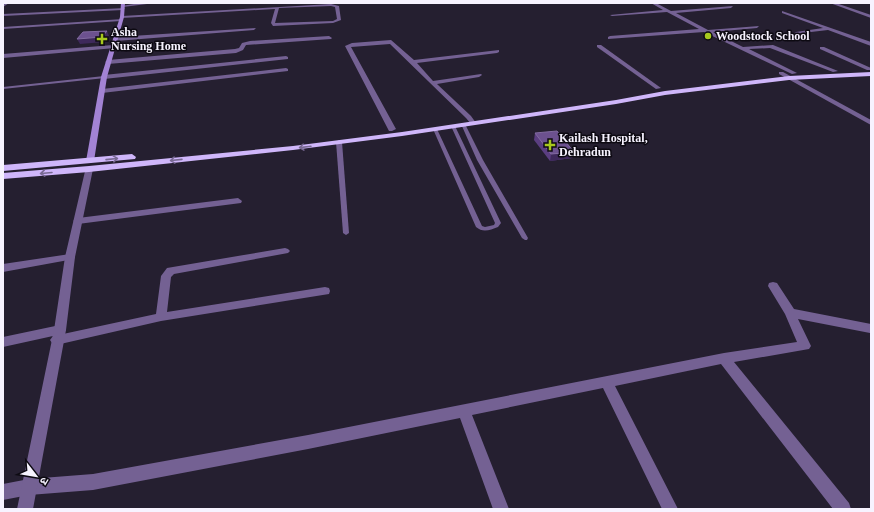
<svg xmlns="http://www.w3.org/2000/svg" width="874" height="512" viewBox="0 0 874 512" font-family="'Times New Roman','Noto Sans Devanagari',serif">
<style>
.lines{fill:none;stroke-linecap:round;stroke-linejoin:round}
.service{fill:#746193;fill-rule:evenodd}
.minor{fill:#746193;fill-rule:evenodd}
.tertiary{fill:#746193;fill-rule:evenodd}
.secondary{fill:#a383d4;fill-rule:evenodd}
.trunk{fill:#cfb6fa;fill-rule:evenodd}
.wall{fill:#5b3e81}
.shaded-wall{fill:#3e295b}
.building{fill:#6c518f;stroke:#816aa0}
.oneway{stroke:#786992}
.poi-dot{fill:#a7c81f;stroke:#0d0a12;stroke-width:1.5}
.labels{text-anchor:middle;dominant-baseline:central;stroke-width:3;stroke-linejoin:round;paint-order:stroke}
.far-poi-label{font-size:12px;font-weight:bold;fill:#f7f3ff;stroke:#0d0a12;text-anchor:start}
</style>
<rect width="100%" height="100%" fill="#251f30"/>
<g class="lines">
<g class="service">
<path d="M104,76H105V78L3,89V87Z"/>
<path d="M461,123L465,124L483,160L528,238L527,240H525L522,238L477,160L461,124Z"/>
<path d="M451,125L455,126L501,223L498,227C490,230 483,233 476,227L433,129V128L437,129L482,226L485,227L494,225L495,223L451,126Z"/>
<path d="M339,140L342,142L349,233L346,235L343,233L336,142Z"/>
</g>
<g class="minor">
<path d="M4,3H9L3,7Z"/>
<path d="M140,3H155L123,7L121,6Z"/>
<path d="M651,3H656L671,11L733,6L731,8L676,13L708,30L759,26L757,28L713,32L743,47L773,45L838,71L833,72L770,48L749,49L797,73L792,74L704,32L608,39V37L610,36L699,29L667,12L612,16L610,15L663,10Z"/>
<path d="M830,3H836L871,15V18Z"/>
<path d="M331,4L339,6L341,20L333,23L273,26L271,23L275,9L122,18L120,17L122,16ZM331,6L335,7L337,19L333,21L275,23L279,8Z"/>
<path d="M125,8L123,10L3,16V14Z"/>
<path d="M782,11L871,42V46L828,30L794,34L796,32L823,28L782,13Z"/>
<path d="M123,19L121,21L3,29V27Z"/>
<path d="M256,28L254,30L116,41L113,39L116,37Z"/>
<path d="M329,36L332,38L331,39L246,45L243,50L236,53L108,64L105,62L108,60L235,49L239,48L242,43L250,41Z"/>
<path d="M391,40L414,60L499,50V52L497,53L417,63L433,81L481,74L482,75L479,77L437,84L471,116L476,123L475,124H471L466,118L390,44L351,47L396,129L392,131H389L345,46L352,43Z"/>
<path d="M113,45L116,47L115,48L3,58V54Z"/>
<path d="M597,45H601L661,88L656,89L597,47Z"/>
<path d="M820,47H824L871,68V70H867L820,49Z"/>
<path d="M286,56L288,57V59L104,79L101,77L104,75Z"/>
<path d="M286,68L288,69V71L102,93L99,91L102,89Z"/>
<path d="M779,72H783L871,120V125L779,74Z"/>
<path d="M238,198L242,201L241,203L78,224L73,221L78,218Z"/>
<path d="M285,248L288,249L290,251L288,253L174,274L171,277L167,312L325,287L329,288L330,291L329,294L161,321L56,345L52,343L50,340L53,336L3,347V337L60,325L64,327L66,330L63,334L156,314L161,276L167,268Z"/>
<path d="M70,254L74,255L75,257L74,259L3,272V264Z"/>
<path d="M773,282L777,283L794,309L871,324L870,333L798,319L811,346L809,349L734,362L849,503L851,509H833L721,364L615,386L678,509H662L603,388L472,415L509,509H493L460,418L308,449L93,490L29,495L3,500V484L29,479L93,474L308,435L724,353L797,342L785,314L768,286L769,283Z"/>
</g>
<path class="tertiary" d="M86,167H92L93,169L75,257L66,330L33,509H17L54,330L65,257Z"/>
<path class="secondary" d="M121,3H125L124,17L107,77L94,161L90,163L86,161L101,77L120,17Z"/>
<g class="trunk">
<path d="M871,72V76L789,80L665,95L616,104L402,136L293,150L89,172L3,179V173L89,166L293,146L402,132L616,100L665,91L789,76Z"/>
<path d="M132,154L136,157L135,159L3,171V165Z"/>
</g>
</g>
<path class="wall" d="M535,133L574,152L572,158L550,161L534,140Z"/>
<g class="shaded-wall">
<path d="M107,31L109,36L104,42L80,44L77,39Z"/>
<path d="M574,152L572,158L550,161L551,154Z"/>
</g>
<g class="building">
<path d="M107,31L102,37L77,39L83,32Z"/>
<path d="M557,131L574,152L551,154L535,133Z"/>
</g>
<defs><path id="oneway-shaft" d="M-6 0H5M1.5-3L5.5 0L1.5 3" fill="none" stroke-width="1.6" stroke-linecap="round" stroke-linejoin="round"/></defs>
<g class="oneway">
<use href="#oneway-shaft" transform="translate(305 147) rotate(173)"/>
<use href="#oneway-shaft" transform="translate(112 159) rotate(-6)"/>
<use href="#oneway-shaft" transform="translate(176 160) rotate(174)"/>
<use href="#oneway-shaft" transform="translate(46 173) rotate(175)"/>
</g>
<g class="poi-dot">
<circle cx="708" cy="36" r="4"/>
<path d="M100 33h4v4h4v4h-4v4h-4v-4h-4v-4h4z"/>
<path d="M548 139h4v4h4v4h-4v4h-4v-4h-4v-4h4z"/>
</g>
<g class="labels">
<g class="far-poi-label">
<text x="111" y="32">Asha<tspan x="111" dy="14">Nursing Home</tspan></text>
<text x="716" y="36">Woodstock School</text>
<text x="559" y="138">Kailash Hospital,<tspan x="559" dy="14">Dehradun</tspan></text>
</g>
</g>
<rect width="874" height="512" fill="none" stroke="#f7f3ff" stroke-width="8"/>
<g transform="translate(36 476) rotate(121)" stroke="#0d0a12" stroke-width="3" paint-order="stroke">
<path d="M0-3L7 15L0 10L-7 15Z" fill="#f7f3ff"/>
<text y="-6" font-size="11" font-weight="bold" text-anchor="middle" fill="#f7f3ff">उ</text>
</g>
</svg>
